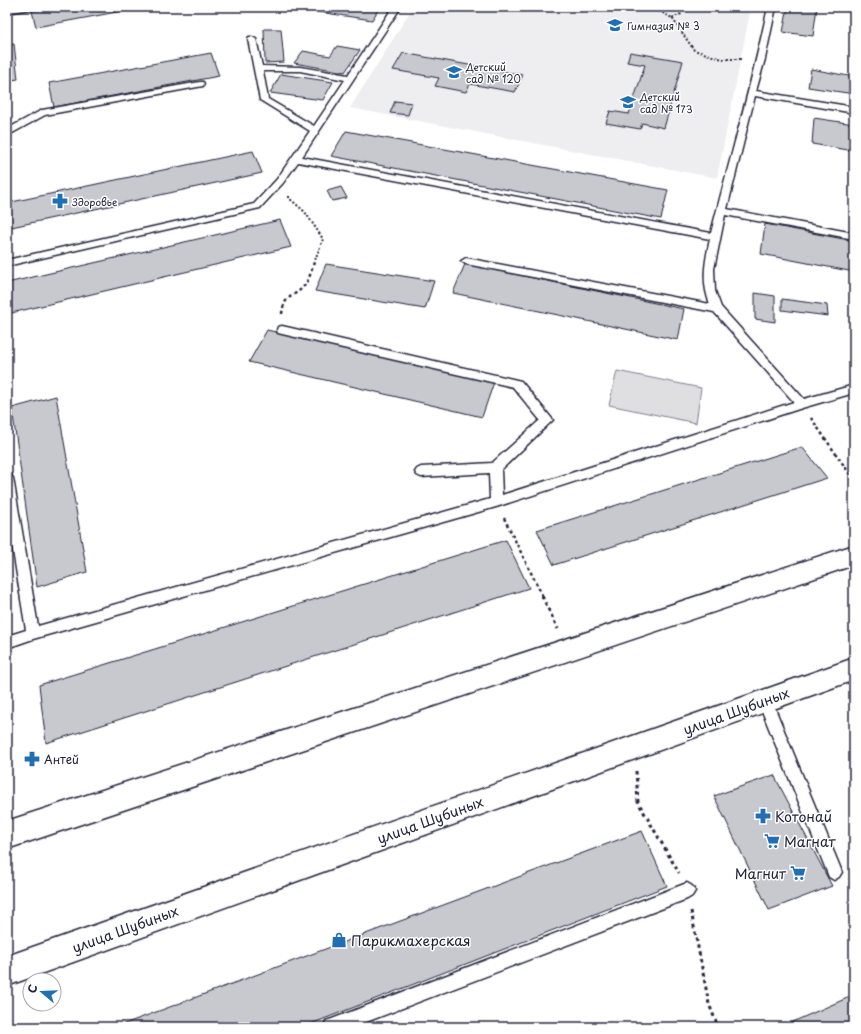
<svg xmlns="http://www.w3.org/2000/svg" width="861" height="1034" viewBox="0 0 861 1034" font-family="'Playpen Sans',sans-serif">
<style>
.built{fill:#eeeef1}
.green{fill:#dfdfe2;stroke:#80808e}
.building{fill:#c8c8cf;stroke:#22223b}
.lines{fill:none;stroke-linecap:round;stroke-linejoin:round}
.lane-casing{stroke:#22223b;stroke-width:3}
.secondary-casing{stroke:#22223b;stroke-width:3}
.path-far2{stroke:#22223b;stroke-width:2;stroke-dasharray:2 2;stroke-linecap:butt}
.path-far1{stroke:#22223b;stroke-width:2.5;stroke-dasharray:3 3;stroke-linecap:butt}
.path{stroke:#22223b;stroke-width:3;stroke-dasharray:3.5 3.5;stroke-linecap:butt}
.lane{fill:#fff;fill-rule:evenodd}
.secondary{fill:#fff;fill-rule:evenodd}
.labels{text-anchor:middle;dominant-baseline:central;stroke-width:3;stroke-linejoin:round;paint-order:stroke}
.far-poi-label{font-size:10px;fill:#22223b;stroke:#fff;text-anchor:start}
.poi-label{font-size:12px;fill:#22223b;stroke:#fff;text-anchor:start}
.near-street-label{font-size:14px;fill:#22223b;stroke:#fff}
.near-poi-label{font-size:14px;fill:#22223b;stroke:#fff;text-anchor:start}
</style>
<rect width="100%" height="100%" fill="#fff"/>
<filter id="ink" filterUnits="userSpaceOnUse"><feTurbulence type="fractalNoise" baseFrequency=".025" numOctaves="2"/><feDisplacementMap in="SourceGraphic" scale="8" xChannelSelector="R" yChannelSelector="G"/><feConvolveMatrix kernelMatrix="1 2 1 2 8 2 1 2 1" color-interpolation-filters="sRGB"/></filter>
<g filter="url(#ink)">
<path class="built" d="M413,7H751L717,178L350,108Z"/>
<path class="green" d="M617,371L701,388L696,423L609,405Z"/>
<g class="building">
<path d="M55,7H144L36,27L32,11Z"/>
<path d="M285,7H380L372,20Z"/>
<path d="M788,7H817L813,36L783,32Z"/>
<path d="M264,29H281L284,62L265,63Z"/>
<path d="M14,44L18,79L7,81V45Z"/>
<path d="M337,46L360,50L345,72L294,63L303,51L330,56Z"/>
<path d="M630,52L683,61L664,128L642,123L640,129L606,123L610,111L629,114L645,65L627,62Z"/>
<path d="M211,53L219,76L54,107L49,83Z"/>
<path d="M403,53L523,75L515,92L470,84L466,92L435,86L439,78L393,70Z"/>
<path d="M811,69L854,77V94L808,87Z"/>
<path d="M281,74L333,82L323,100L270,93Z"/>
<path d="M395,101L412,103L408,115L390,113Z"/>
<path d="M814,118L854,124V151L812,144Z"/>
<path d="M346,131L668,190L661,219L331,156Z"/>
<path d="M253,151L262,173L7,228V203Z"/>
<path d="M341,187L347,198L332,201L327,191Z"/>
<path d="M280,220L291,247L7,314V283Z"/>
<path d="M765,224L854,241V272L761,254Z"/>
<path d="M326,264L434,281L425,309L315,291Z"/>
<path d="M465,264L684,309L678,340L453,293Z"/>
<path d="M755,293L775,296V322L755,319Z"/>
<path d="M782,299L827,305L828,316L782,310Z"/>
<path d="M267,330L494,382L482,417L249,362Z"/>
<path d="M56,396L87,572L37,587L12,408Z"/>
<path d="M802,447L827,478L554,565L537,530Z"/>
<path d="M506,540L529,588L46,743L39,685Z"/>
<path d="M774,775L832,886L769,910L714,796Z"/>
<path d="M642,831L667,886L303,1027H116Z"/>
<path d="M854,995V1027H781Z"/>
</g>
<g class="lines">
<defs>
<g id="lane">
<path d="M16,7H32L31,9L7,13V9Z"/>
<path d="M393,7H401L302,157L711,233C730,158 752,83 768,7H776L765,59L756,91L854,107V113L755,96L727,209L854,233V239L725,215L714,269L715,291L721,307L804,399L854,385V393L802,408L496,507L33,639L7,648V636L26,630L7,514V473L11,475L13,478L38,626L490,499L489,473L421,477L417,475L415,472L417,469L421,467L492,463L540,420L513,387L282,334L278,333L277,330L278,327L282,326L521,381L553,420L501,470L502,495L794,402L714,312L466,264L461,261L466,258L710,304C701,282 705,262 710,239L298,162L283,183L260,208L7,266V260L254,204L277,179L310,131L260,100L248,39L249,37H252L256,39L262,66L300,67L348,75ZM263,71H300L345,80L314,126L268,99Z"/>
<path d="M200,82H203L204,84L203,86L45,115L7,136V129L42,110Z"/>
<path d="M765,695L770,696L772,701L842,872L839,877L834,880L829,877L758,701L760,696Z"/>
<path d="M687,883L692,886L695,891L692,896L687,899L353,1027H324L326,1021L332,1019Z"/>
</g>
<g id="secondary">
<path d="M854,545V565L7,849V821Z"/>
<path d="M854,658V680L7,986V956Z"/>
</g>
</defs>
<use href="#lane" class="lane-casing"/>
<use href="#secondary" class="secondary-casing"/>
<g class="path-far2">
<path d="M652,7L672,18L694,50L722,59H743"/>
<path d="M672,18L681,14L683,7"/>
<path d="M289,196V198L305,212L323,239L315,260"/>
</g>
<g class="path-far1">
<path d="M282,314C284,294 294,298 304,286C310,279 312,268 315,259"/>
<path d="M811,418L854,480"/>
<path d="M504,518L543,597"/>
</g>
<g class="path">
<path d="M542,596L558,629"/>
<path d="M636,771L638,802L679,873"/>
<path d="M691,911L709,1004L718,1027"/>
</g>
<use href="#lane" class="lane"/>
<use href="#secondary" class="secondary"/>
</g>
</g>
<defs>
<symbol id="school-bare" viewBox="-9 -9 18 18"><path d="M0-5L7-2L0 1L-7-2ZM-4 1L0 2.5L4 1V4Q0 6-4 4Z" fill="#1f6fb2" stroke="#fff" stroke-width="2.5" paint-order="stroke"/></symbol>
<symbol id="pharmacy-bare" viewBox="-9 -9 18 18"><path d="M-2-6h4v4h4v4h-4v4h-4v-4h-4v-4h4Z" fill="#1f6fb2" stroke="#fff" stroke-width="2.5" paint-order="stroke"/></symbol>
<symbol id="supermarket-bare" viewBox="-9 -9 18 18"><path d="M-6-5.5h2.5l.6 2H6L4.5 2H-2.5L-4.4-4H-6ZM-1.5 3.2a1.3 1.3 0 1 0 .1 0ZM3 3.2a1.3 1.3 0 1 0 .1 0Z" fill="#1f6fb2" stroke="#fff" stroke-width="2.5" paint-order="stroke"/></symbol>
<symbol id="shop-bare" viewBox="-9 -9 18 18"><path d="M-5-2.5h2.3a2.7 3.5 0 0 1 5.4 0H5L5.5 6h-11ZM-1.5-2.5h3a1.5 2.3 0 0 0-3 0Z" fill="#1f6fb2" stroke="#fff" stroke-width="2.5" paint-order="stroke"/></symbol>
</defs>
<g fill-rule="evenodd">
<use href="#school-bare" x="604" y="14" width="22" height="22"/>
<use href="#school-bare" x="443" y="61" width="22" height="22"/>
<use href="#school-bare" x="617" y="91" width="22" height="22"/>
<use href="#pharmacy-bare" x="49" y="190" width="22" height="22"/>
<use href="#pharmacy-bare" x="21" y="748" width="22" height="22"/>
<use href="#pharmacy-bare" x="752" y="805" width="22" height="22"/>
<use href="#supermarket-bare" x="761" y="830" width="22" height="22"/>
<use href="#supermarket-bare" x="787" y="862" width="22" height="22"/>
<use href="#shop-bare" x="328" y="929" width="22" height="22"/>
</g>
<g class="labels">
<g class="far-poi-label">
<text x="627" y="25">Гимназия № 3</text>
<text x="466" y="66">Детский<tspan x="466" dy="12">сад № 120</tspan></text>
<text x="640" y="96">Детский<tspan x="640" dy="12">сад № 173</tspan></text>
<text x="72" y="201">Здоровье</text>
</g>
<g class="poi-label">
<text x="44" y="759">Антей</text>
</g>
<g class="near-street-label">
<text transform="translate(736 711) rotate(-20)">улица Шубиных</text>
<text transform="translate(430 820) rotate(-20)">улица Шубиных</text>
<text transform="translate(125 929) rotate(-20)">улица Шубиных</text>
</g>
<g class="near-poi-label">
<text x="775" y="816">Котонай</text>
<text x="784" y="841">Магнат</text>
<text x="786" y="873" text-anchor="end">Магнит</text>
<text x="351" y="940">Парикмахерская</text>
</g>
</g>
<rect width="861" height="1034" fill="none" stroke="#fff" stroke-width="24"/>
<rect x="12" y="12" width="837" height="1010" fill="none" stroke="#22223b" stroke-width="1.5" filter="url(#ink)"/>
<g transform="translate(42 992) rotate(289)"><circle r="19" fill="#ffffff" stroke="#a7a7b1"/>
<path d="M0-3L7 15L0 10L-7 15Z" fill="#1f6fb2"/>
<text y="-6" font-size="11" font-weight="bold" text-anchor="middle" fill="#22223b">С</text>
</g>
</svg>
